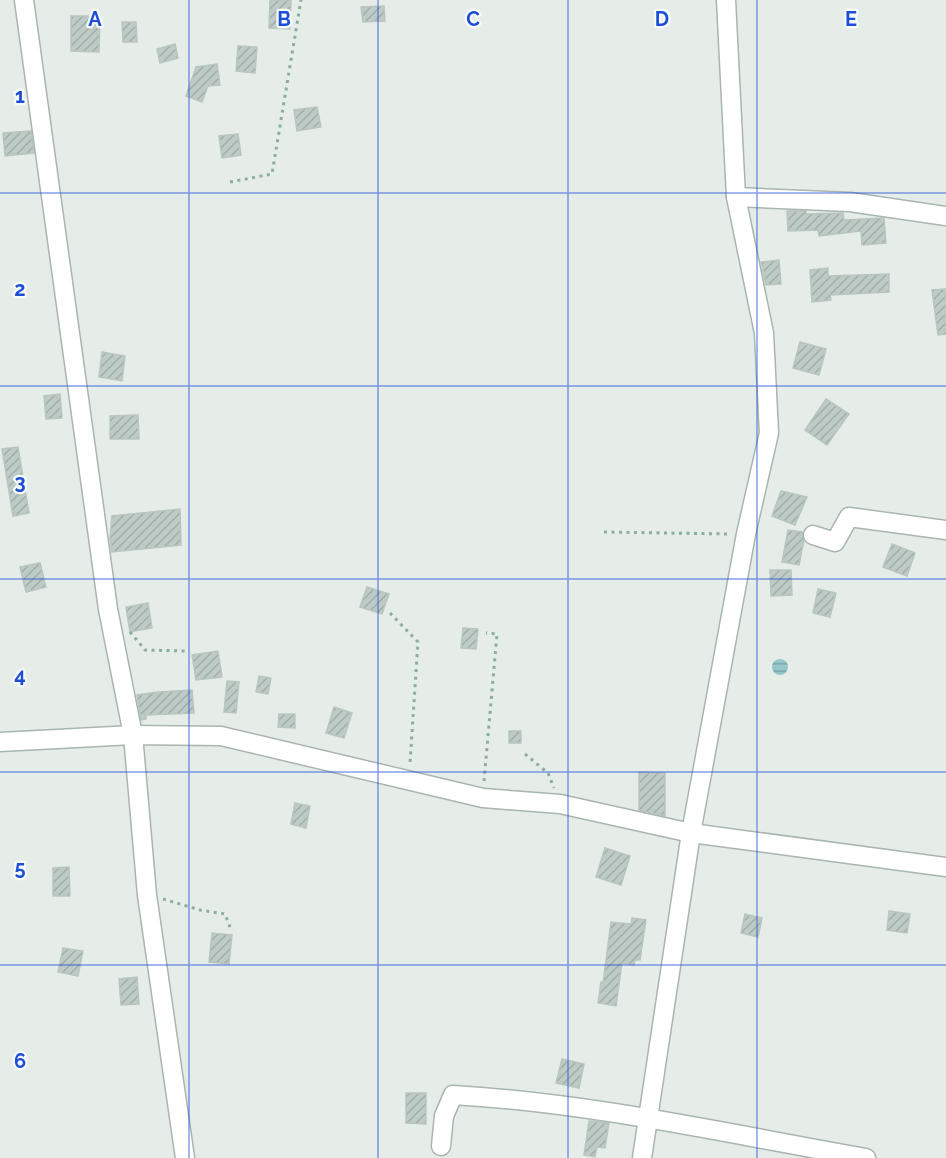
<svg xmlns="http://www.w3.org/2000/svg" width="946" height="1158" viewBox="0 0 946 1158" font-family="Raleway,sans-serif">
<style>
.water{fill:url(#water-rules)}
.building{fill:url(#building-hatch);stroke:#b9c6bf;stroke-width:1.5}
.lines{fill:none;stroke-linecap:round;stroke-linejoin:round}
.minor-casing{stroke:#a9b5af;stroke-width:21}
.path{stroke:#8aad9f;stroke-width:3;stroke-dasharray:3 4.5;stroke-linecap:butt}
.minor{stroke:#fff;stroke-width:18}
.grid{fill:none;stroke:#1d4ed8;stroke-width:1.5;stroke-opacity:0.55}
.grid-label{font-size:20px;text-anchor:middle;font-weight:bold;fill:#1d4ed8;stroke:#f6faf8;stroke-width:4.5;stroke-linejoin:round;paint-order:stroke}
</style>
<defs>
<pattern id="water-rules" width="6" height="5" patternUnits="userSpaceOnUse" patternTransform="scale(1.5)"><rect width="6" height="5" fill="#95c7cb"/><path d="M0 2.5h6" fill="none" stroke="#7aa3a6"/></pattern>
<pattern id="building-hatch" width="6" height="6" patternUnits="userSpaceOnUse" patternTransform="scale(1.5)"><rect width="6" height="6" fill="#becac5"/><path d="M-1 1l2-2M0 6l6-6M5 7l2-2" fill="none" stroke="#a3aeaa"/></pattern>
</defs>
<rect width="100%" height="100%" fill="#e6ede9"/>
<circle class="water" cx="780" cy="667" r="8"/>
<g class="building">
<path d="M270,0H291L290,29L269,28Z"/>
<path d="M384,6L385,21L363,22L361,7Z"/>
<path d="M71,16H100L99,52L71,51Z"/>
<path d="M122,22H136L137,42H123Z"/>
<path d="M175,44L178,58L160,63L157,49Z"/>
<path d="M238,46L257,47L255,73L236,71Z"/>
<path d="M217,64L220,85L208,86L202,102L186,96L196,67Z"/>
<path d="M317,107L321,127L297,131L294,110Z"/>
<path d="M31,131L34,153L5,156L3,133Z"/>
<path d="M238,134L241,155L222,158L219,136Z"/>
<path d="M787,211H806V214L843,213L844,220L884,218L886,243L862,245L861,231L819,236L818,230L788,231Z"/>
<path d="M779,260L781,284L766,285L761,262Z"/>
<path d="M828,268V276L889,274V292L830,295L831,300L812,302L810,270Z"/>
<path d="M946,289V334L938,335L932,290Z"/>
<path d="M800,342L826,349L819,375L793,368Z"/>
<path d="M102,352L125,356L122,381L99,377Z"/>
<path d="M60,394L62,418L46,419L44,396Z"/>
<path d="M826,399L849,414L827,445L805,430Z"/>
<path d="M138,415L139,439H110V416Z"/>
<path d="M18,447L29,513L13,516L2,449Z"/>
<path d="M781,491L807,497L795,525L772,516Z"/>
<path d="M180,509L181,545L112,552L110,539L112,516Z"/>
<path d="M788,530L802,532L804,540L799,565L782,562Z"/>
<path d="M892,544L915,553L907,576L883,567Z"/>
<path d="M40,563L46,587L26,592L20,567Z"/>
<path d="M770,570H791L792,595L771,596Z"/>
<path d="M367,587L389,594L382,614L360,607Z"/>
<path d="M818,589L836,593L830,617L813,613Z"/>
<path d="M148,603L152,628L130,632L126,607Z"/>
<path d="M463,628L478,629L476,649L461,648Z"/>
<path d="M218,651L222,677L196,680L192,655Z"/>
<path d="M259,676L271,678L268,694L256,692Z"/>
<path d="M227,681L239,682L236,713L224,712Z"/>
<path d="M192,690L194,713L146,715V719L141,720L137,695L158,692Z"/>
<path d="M334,707L352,713L344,738L326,733Z"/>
<path d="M279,714H295V728L278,727Z"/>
<rect x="509" y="731" width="12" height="12"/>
<path d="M639,772L665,773V816L639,810Z"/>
<path d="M295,803L310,806L306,828L291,824Z"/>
<path d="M605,848L630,856L621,885L596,877Z"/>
<path d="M69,867L70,896H53V868Z"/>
<path d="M889,911L910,914L907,933L887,930Z"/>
<path d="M745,914L762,918L758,937L741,933Z"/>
<path d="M632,918L646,920L640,960H635L634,965L622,963L616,1006L598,1003L601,982L603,983L611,922L631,924Z"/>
<path d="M212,933L232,935L229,964L209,962Z"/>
<path d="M63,948L83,951L78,976L58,972Z"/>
<path d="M137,977L139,1004L121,1005L119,979Z"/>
<path d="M562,1059L584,1064L579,1088L556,1083Z"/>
<path d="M406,1093H426V1124L406,1123Z"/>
<path d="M589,1121L609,1123L605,1148L597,1147L595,1157L584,1155Z"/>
</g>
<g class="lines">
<defs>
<g id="minor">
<path d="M24,0L108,609L133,735L147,895L185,1158"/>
<path d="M736,197L850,202L946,216"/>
<path d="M813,535L835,542L849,517L946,530"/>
<path d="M0,742L133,735L221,736L483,798L560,804L691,833L946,867"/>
<path d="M441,1146L444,1116L453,1095C593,1103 729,1134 866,1158"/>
<path d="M642,1158L691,833L746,534L769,433L764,333L736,197L726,0"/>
</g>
</defs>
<use href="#minor" class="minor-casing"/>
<g class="path">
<path d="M230,182L272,174L301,0"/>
<path d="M604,532L729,534"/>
<path d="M390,613L418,642L410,763"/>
<path d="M130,632L145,650L186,651"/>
<path d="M525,754L548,773L554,788"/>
<path d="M484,781L497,634L486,633"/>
<path d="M163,899L200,910L225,914L230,927"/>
</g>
<use href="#minor" class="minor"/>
</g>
<path class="grid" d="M189,0V1158M378,0V1158M568,0V1158M757,0V1158M0,193H946M0,386H946M0,579H946M0,772H946M0,965H946"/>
<g class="grid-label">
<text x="95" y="26">A</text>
<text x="284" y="26">B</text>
<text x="473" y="26">C</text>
<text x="662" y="26">D</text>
<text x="851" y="26">E</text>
<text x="20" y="103">1</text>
<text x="20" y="296">2</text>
<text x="20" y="489">3</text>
<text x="20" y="682">4</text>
<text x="20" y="875">5</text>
<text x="20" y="1068">6</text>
</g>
</svg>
